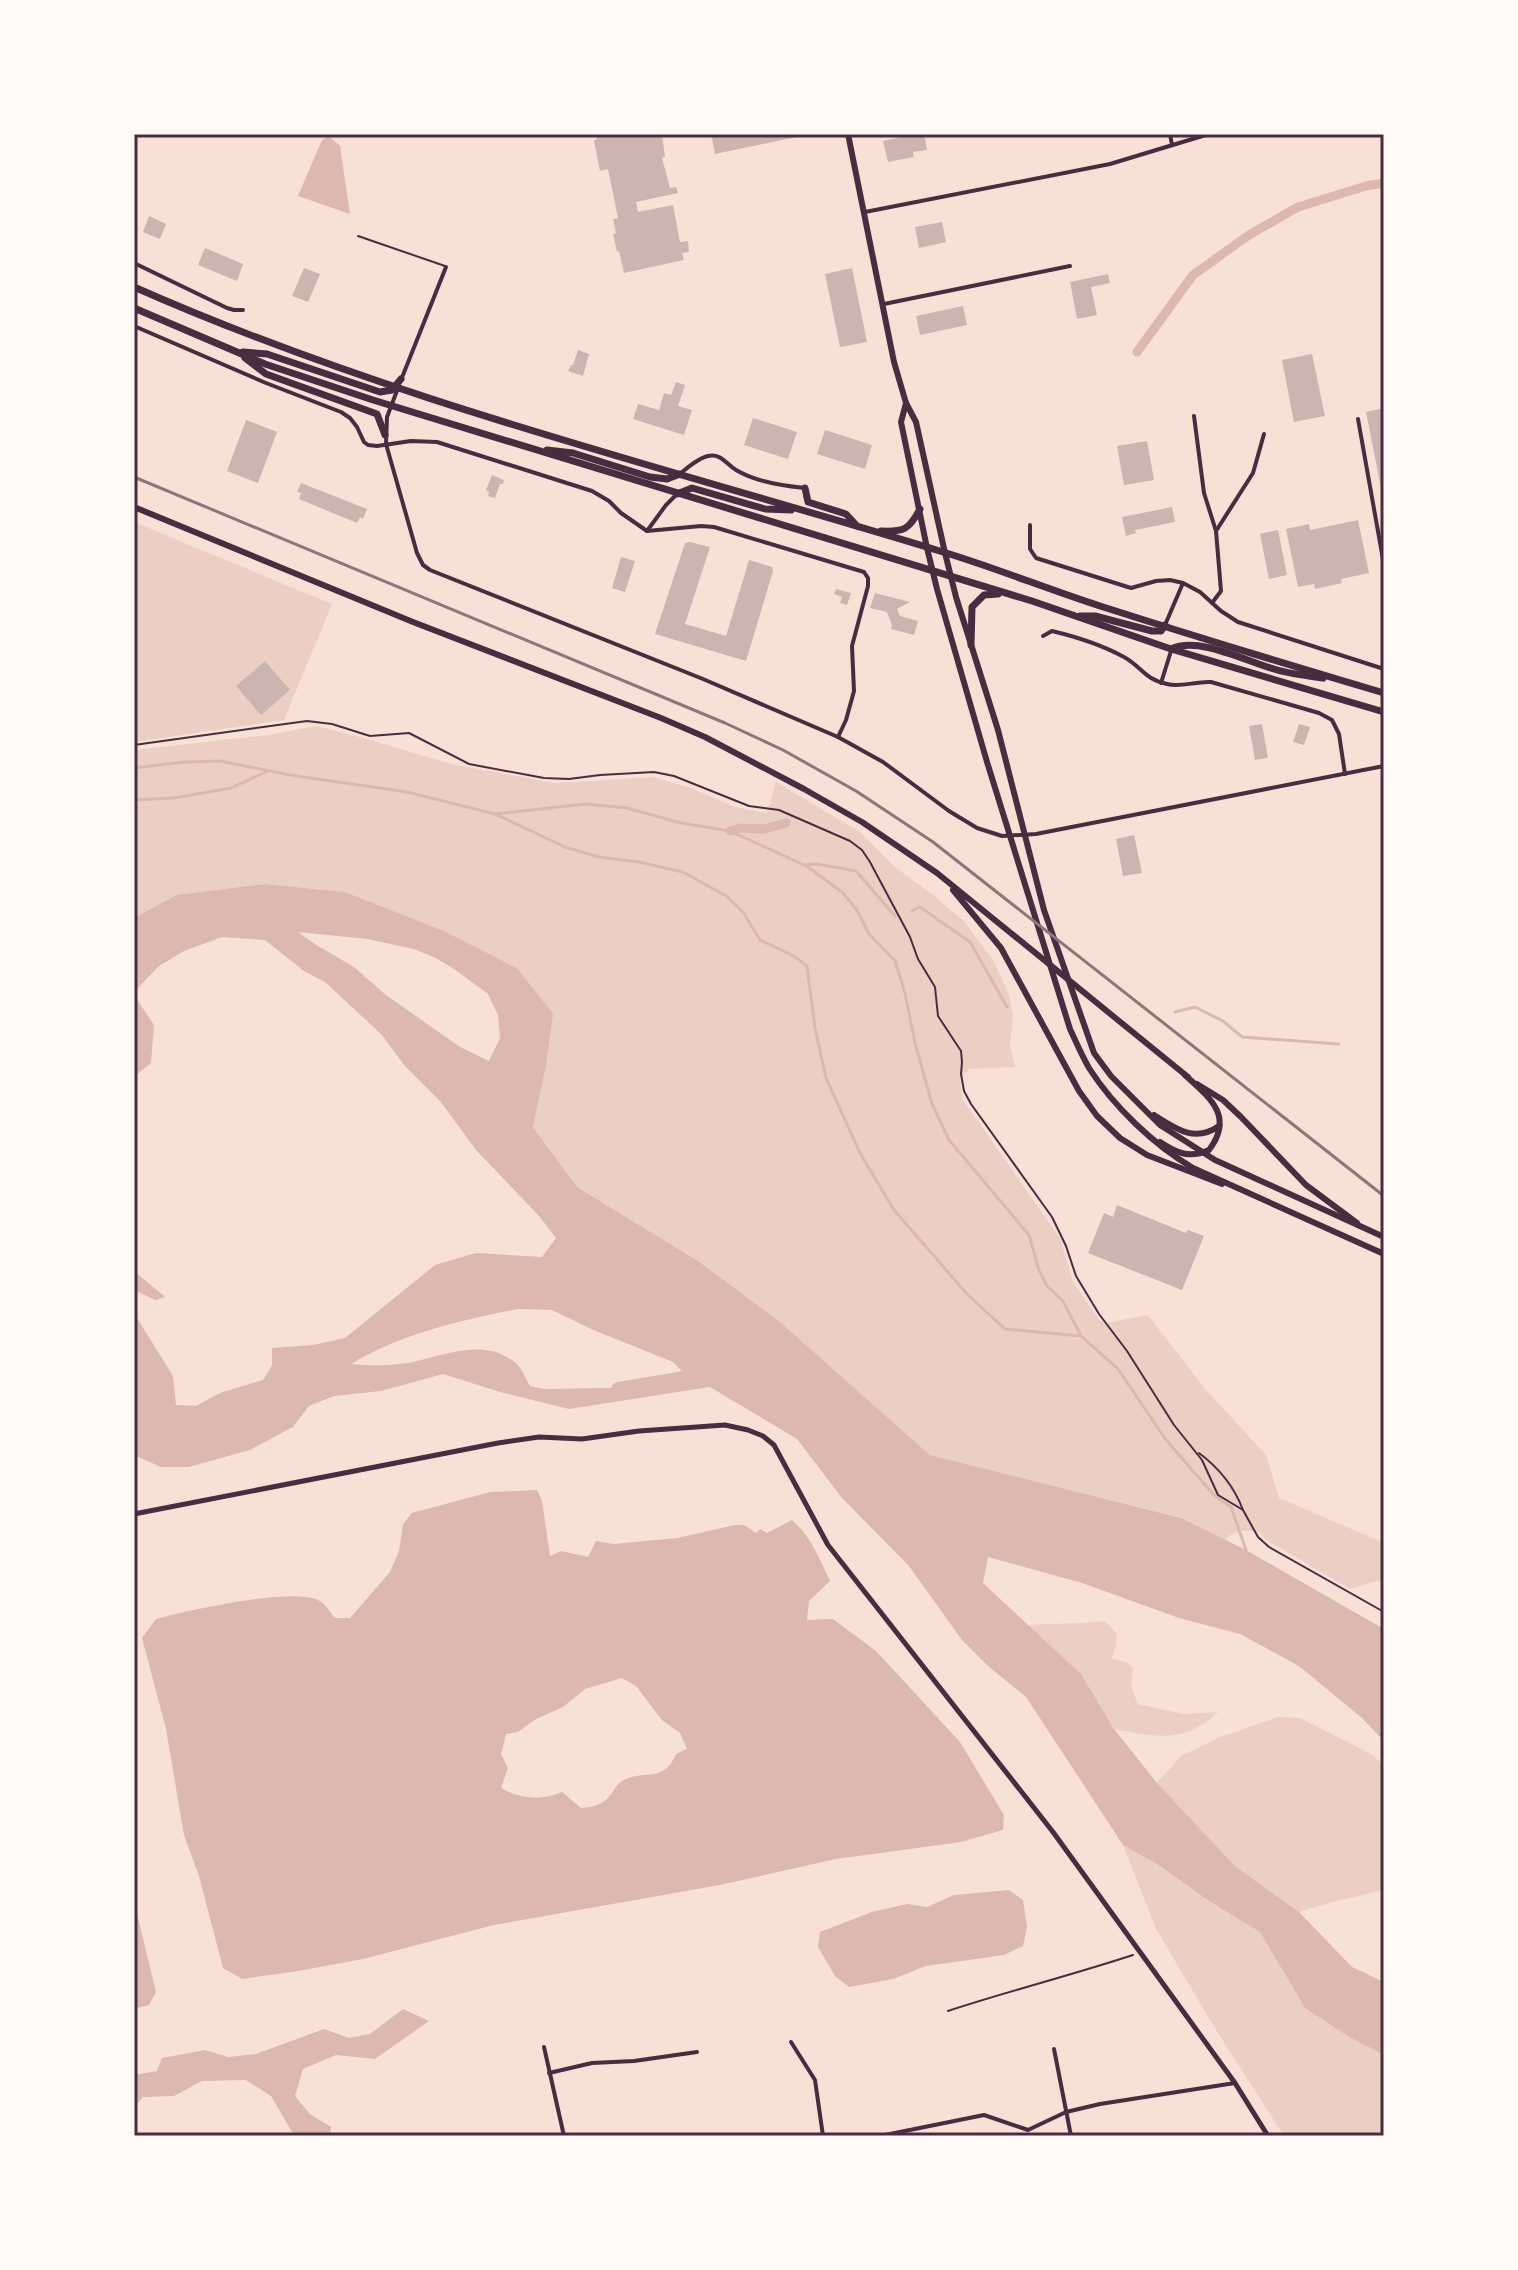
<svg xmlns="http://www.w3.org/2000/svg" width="1518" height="2270" viewBox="0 0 1518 2270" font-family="'Exo 2',sans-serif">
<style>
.green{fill:#ebcfc5}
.water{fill:#dcb8b0;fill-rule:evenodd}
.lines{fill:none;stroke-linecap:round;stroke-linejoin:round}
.stream{stroke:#dcb8b0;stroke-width:3}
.canal{stroke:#dcb8b0;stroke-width:9}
.river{stroke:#dcb8b0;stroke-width:16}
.building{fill:#ccb4b1}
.path{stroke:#4a2c40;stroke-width:2}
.service{stroke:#4a2c40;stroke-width:2}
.minor{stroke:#4a2c40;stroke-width:4}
.tertiary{stroke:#4a2c40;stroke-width:5}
.secondary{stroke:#4a2c40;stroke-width:6}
.primary{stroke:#4a2c40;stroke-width:6}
.trunk{stroke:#4a2c40;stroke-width:7}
.rail{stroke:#8f747c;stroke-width:3}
.neatline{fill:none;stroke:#4a2c40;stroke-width:3}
</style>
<rect width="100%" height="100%" fill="#f7e1d7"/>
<g class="green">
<path d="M134,522L332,604L284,720L134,742Z"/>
<path d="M317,726L371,740L451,764L555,783L653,777L691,788L735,807L767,813L776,782L860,832L895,867L933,895L964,921L993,960L1008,992L1013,1015L1010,1047L1015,1067L969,1069L960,1078L963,1100L1060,1238L1073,1282L1100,1321L1107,1323L1148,1315L1206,1390L1266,1455L1279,1498L1384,1543V1579L1350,1589L1266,1540L1260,1532C1247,1530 1235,1529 1225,1540L1181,1518L930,1455L779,1321L698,1261L577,1187L533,1127L517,968L444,931L345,892L264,884L134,918V750L268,735Z"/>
<path d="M1105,1621L1117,1634L1116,1646L1111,1658L1128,1663L1133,1669L1131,1687L1138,1704L1183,1714L1218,1712C1185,1744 1155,1737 1114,1729L1081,1674L1028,1625C1054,1623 1079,1624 1105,1621Z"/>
<path d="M1278,1717L1300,1718L1371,1754L1384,1765V1888L1380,1891L1332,1902L1299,1912L1236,1867L1157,1783L1181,1756L1218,1738Z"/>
<path d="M1123,1845L1160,1866L1209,1901L1260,1932L1305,2008L1349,2037L1384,2055V2136H1284L1216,2030L1156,1929Z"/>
</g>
<g class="water">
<path d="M329,136L340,146L350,214L298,196L322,140Z"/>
<path d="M265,884L345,892L444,931L517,968L553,1014L546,1065L533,1127L577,1187L698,1261L779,1321L930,1455L1181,1518L1246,1550L1384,1629V1741L1362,1718L1299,1666L1240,1634L1179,1618L1082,1583L988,1557L983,1583L1081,1674L1114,1729L1157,1783L1236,1867L1299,1912L1352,1967L1384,1982V2055L1349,2037L1305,2008L1260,1932L1209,1901L1160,1866L1123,1845L1026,1697L988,1666L962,1640L909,1566L842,1498L797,1439L710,1387L569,1409L500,1392L443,1374L381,1391L334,1396L309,1406L293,1427L250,1450L189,1467H161L134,1455V1304L137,1318L173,1376L176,1405L196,1406L220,1393L263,1380L272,1365V1348L313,1345L345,1338L435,1265L476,1253L542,1257L556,1238L539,1216L476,1150L440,1101L404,1065L382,1035L325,982L304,971L265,940L222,937L184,951L159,966L134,992V918L177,895ZM298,932L367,939L414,949L436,958L457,971L488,994L498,1015L500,1038L489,1061L460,1047L386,995L354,967L318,946ZM518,1309L552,1310L591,1329L673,1362L687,1376L664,1387L544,1389L530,1386C526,1379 522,1369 517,1364C484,1336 444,1356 408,1363C389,1366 369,1366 351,1364C401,1334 461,1320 518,1309Z"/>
<path d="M134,995L154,1025L151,1063L134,1077Z"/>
<path d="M134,1271L165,1297L156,1300L136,1291L134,1295Z"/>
<path d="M537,1490L542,1501L550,1556L561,1551L588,1557L596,1541L614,1544L677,1538L735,1525H744L756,1533L760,1529L767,1533L792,1520C811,1536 820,1560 830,1581L809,1601L807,1620L833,1619L876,1651L960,1742L1004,1815L1003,1830L961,1842L836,1859L720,1885L494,1925L363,1959L298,1971L242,1979L223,1968L199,1876L184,1835L166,1729L142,1638L156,1619C186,1611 292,1587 318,1600C325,1603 330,1612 335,1618H350L390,1572L399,1551L403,1524L412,1513L490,1492ZM622,1678L636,1686L662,1720L680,1733L687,1749L676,1754C664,1781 651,1771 628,1778C608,1785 617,1806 581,1808L562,1792C542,1801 520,1799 501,1788L508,1768L501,1754L506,1734L518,1732L536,1719L563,1707L585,1689Z"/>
<path d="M1009,1890L1023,1900L1027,1927L1023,1946L1004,1955L926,1966L893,1979L849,1987L835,1976L818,1947L820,1932L872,1912L907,1904L927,1907L954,1895Z"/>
<path d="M134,1901L156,1992L149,2005L134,2009Z"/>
<path d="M403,2009L429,2021L375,2059L336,2055L303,2069L295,2096L310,2114L331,2127L330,2136H292V2132L271,2096L246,2080L202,2081L174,2096L143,2097L134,2108V2075L157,2071L162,2058L205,2050L228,2057L256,2054L324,2029L349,2038L370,2034Z"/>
</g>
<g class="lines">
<g class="stream">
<path d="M134,768L184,762L220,761L290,775L407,792L495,814L586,804L627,808L681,823L730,831L804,865L817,864L856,871L895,916"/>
<path d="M134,800L174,798L231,788L268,771"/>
<path d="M495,814L565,847L599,857L639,862L683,872L726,896L743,912L760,940L794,956L807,966L815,1028L826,1078L860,1153L894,1210L967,1294L1005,1329L1081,1336L1118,1369L1166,1440L1215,1496L1231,1507L1246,1550"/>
<path d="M805,865L842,892L857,910L869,934L895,961L905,993L915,1043L932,1104L949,1140L1029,1235L1039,1270L1047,1286L1063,1301L1081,1336"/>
<path d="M912,911L920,907L970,942L1007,1007"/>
<path d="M1175,1012L1195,1007L1223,1021L1242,1037L1339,1044"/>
</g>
<g class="canal">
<path d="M1137,352L1193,275L1249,235L1298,207L1366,186L1384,183"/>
<path d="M730,831L740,828L764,829L786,823"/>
</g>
<path class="river" d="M619,1390L679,1380L702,1372"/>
</g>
<g class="building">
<path d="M596,134H662L665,157L662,158L670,188L676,187L678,193L636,202L638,212L673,205L680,242L688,241L689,252L682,253L684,260L624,273L619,251L617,252L613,234L616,233L613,219L618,218L608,169L600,171L594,140L597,139Z"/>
<path d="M711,134H806V135L715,154Z"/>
<path d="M916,134H924L927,150L913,152L914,157L888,162L883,141Z"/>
<path d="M149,216L166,224L160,239L143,232Z"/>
<path d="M942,222L946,242L919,248L915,227Z"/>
<path d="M205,248L243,264L237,281L198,265Z"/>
<path d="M304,268L320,274L308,302L292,296Z"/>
<path d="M852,268L867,342L840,347L825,274Z"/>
<path d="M1108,274L1110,283L1091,287L1097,315L1077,319L1070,282Z"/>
<path d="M963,306L967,325L920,335L916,316Z"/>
<path d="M578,350L589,354L583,376L568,371L571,365H573Z"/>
<path d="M1312,354L1325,416L1294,422L1282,360Z"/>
<path d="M676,382L685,385L678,406L692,410L684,435L633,419L638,404L659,410L664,393L671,395Z"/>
<path d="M1384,408V498H1383L1366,412Z"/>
<path d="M753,418L797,432L788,459L744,445Z"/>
<path d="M246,420L277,432L258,483L227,471Z"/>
<path d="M825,430L872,445L865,469L817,454Z"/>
<path d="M1147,441L1154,480L1124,485L1117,446Z"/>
<path d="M492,475L504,480L503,484H500L495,498L488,496L489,492L486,490Z"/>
<path d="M301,483L367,509L363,519L360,517L357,523L299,499L301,493L297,492Z"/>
<path d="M1172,507L1175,522L1135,530L1136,533L1126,536L1122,517Z"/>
<path d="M1358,520L1369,573L1341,579L1342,583L1315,589L1314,584L1298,587L1286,529L1309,524L1310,530Z"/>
<path d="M1278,530L1287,575L1269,579L1260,534Z"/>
<path d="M690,542L710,547L685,624L726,636L749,560L772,567L773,571L746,661L655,634L685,543Z"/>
<path d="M621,557L635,561L625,592L612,588Z"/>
<path d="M836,589L851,593L847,605L840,603L842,597L834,594Z"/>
<path d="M875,593L910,602L897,609L900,616L918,621L914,635L891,629L892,625L887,612L870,608Z"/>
<path d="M265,661L290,690L261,715L236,686Z"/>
<path d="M1262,724L1268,758L1255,760L1249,726Z"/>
<path d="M1299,724L1310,727L1304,745L1293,742Z"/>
<path d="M1134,835L1142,873L1123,876L1116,839Z"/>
<path d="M1117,1205L1186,1233L1188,1230L1204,1236L1182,1290L1088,1253L1104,1213L1113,1217Z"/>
</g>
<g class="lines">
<g class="path">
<path d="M134,745L307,721L332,724L370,736L409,733L469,764L544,778L569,779L600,775L654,772L674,776L749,806L779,810L850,841L862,850L870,862L910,937L918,959L935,987L938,1016L961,1051L962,1062L961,1074L964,1091L971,1104L1052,1217L1066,1246L1076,1276L1099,1314L1127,1351L1174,1425L1202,1460L1218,1495L1243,1510L1258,1537L1269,1547L1384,1612"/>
<path d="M1199,1453C1219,1468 1234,1486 1243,1510"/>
<path d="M948,2011C1009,1991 1072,1975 1133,1955"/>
</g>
<path class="service" d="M358,236L445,266"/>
<g class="minor">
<path d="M1170,134L1172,145"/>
<path d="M865,212L1110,164L1209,134"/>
<path d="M134,263L227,308L234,310H243"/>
<path d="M884,304L1070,266"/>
<path d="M134,326L266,383L341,412L350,418L357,427L364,442L368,445L377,446L411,441L437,442L592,491L609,501L621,513L647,531L701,526L714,527L864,572L868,578V586L852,646L854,691L846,720L838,737"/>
<path d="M401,380L446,267"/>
<path d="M398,388L387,417L386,444L417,553L423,565L430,570L703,679L838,737L883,762L949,811L977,828L1002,836L1036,834L1384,766"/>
<path d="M1194,416L1204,493L1216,531"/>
<path d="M1358,419L1384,565"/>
<path d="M681,473C688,467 699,458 708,456C721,453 726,464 736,470C756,482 783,486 805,488"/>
<path d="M1030,525V549L1036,558L1131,588L1156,581L1170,580L1183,583L1200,592L1221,611L1238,622L1384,669"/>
<path d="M647,531L666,505L677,494"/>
<path d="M1212,603L1221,591L1216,531L1253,473L1264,434"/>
<path d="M1165,625L1183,583"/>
<path d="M1043,636L1052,631C1077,637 1102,645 1124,657C1142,667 1144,679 1167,684C1180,688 1196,681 1211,682L1319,713L1332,720L1339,734L1345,774"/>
<path d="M1161,683L1171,651"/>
<path d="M791,2042L815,2080L823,2136"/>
<path d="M544,2047L564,2136"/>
<path d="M1054,2049L1071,2136"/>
<path d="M549,2073L592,2063L634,2061L697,2052"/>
<path d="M880,2136L984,2115L1028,2130L1066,2112L1100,2104L1235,2083"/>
</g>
<path class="tertiary" d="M134,1514L498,1443L539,1437L582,1439L639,1431L725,1425L748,1430L763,1436L774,1445L828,1545L1053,1832L1235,2083L1268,2136"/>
<g class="secondary">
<path d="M848,134L894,362L906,403L916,422L945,553"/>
<path d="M906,403L901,422L927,548"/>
<path d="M134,507L413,622L661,718L705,737L804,789L862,822L937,873L1188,1077"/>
<path d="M953,890L1001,948L1079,1091L1097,1116L1120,1138L1147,1155L1222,1184"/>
<path d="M1197,1084L1223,1100L1241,1117L1306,1185L1357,1223"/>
</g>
<g class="primary">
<path d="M927,548L937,589L987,762L1070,1029C1076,1042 1082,1056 1089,1068C1114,1107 1154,1145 1193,1168L1384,1254"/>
<path d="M945,553L956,597L998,730L1044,910L1094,1053L1111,1076L1160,1125L1215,1160L1384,1237"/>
<path d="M1154,1115C1176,1129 1195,1143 1219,1126"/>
<path d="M1160,1142C1177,1153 1189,1159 1209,1150C1235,1116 1209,1097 1185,1075"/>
</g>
<g class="trunk">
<path d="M134,287C394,402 673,469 943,552C996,568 1047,589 1100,606C1194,636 1289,665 1384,693"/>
<path d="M134,308L265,364L373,400L1032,601L1171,649L1384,712"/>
<path d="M243,352L267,354L380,392L392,390L401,379"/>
<path d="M245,358L266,374L377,414L385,435"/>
<path d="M547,450L573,453L650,477L667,479L680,474"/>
<path d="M805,488L808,502L846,514L857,526"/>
<path d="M677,494L692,488L765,509L791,510"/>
<path d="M881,531C904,532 909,530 920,509"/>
<path d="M1080,616H1095L1152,631H1161L1165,625"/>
<path d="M971,645L972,607L984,595L998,594"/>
<path d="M1171,649C1199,636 1245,661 1274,669C1290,674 1307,676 1323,678"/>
</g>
<path class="rail" d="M134,477L725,723L783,750L856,791L933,842L1384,1196"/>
</g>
<rect width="1518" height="2270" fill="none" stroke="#fffaf5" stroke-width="272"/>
<rect x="136" y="136" width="1246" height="1998" class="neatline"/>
</svg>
